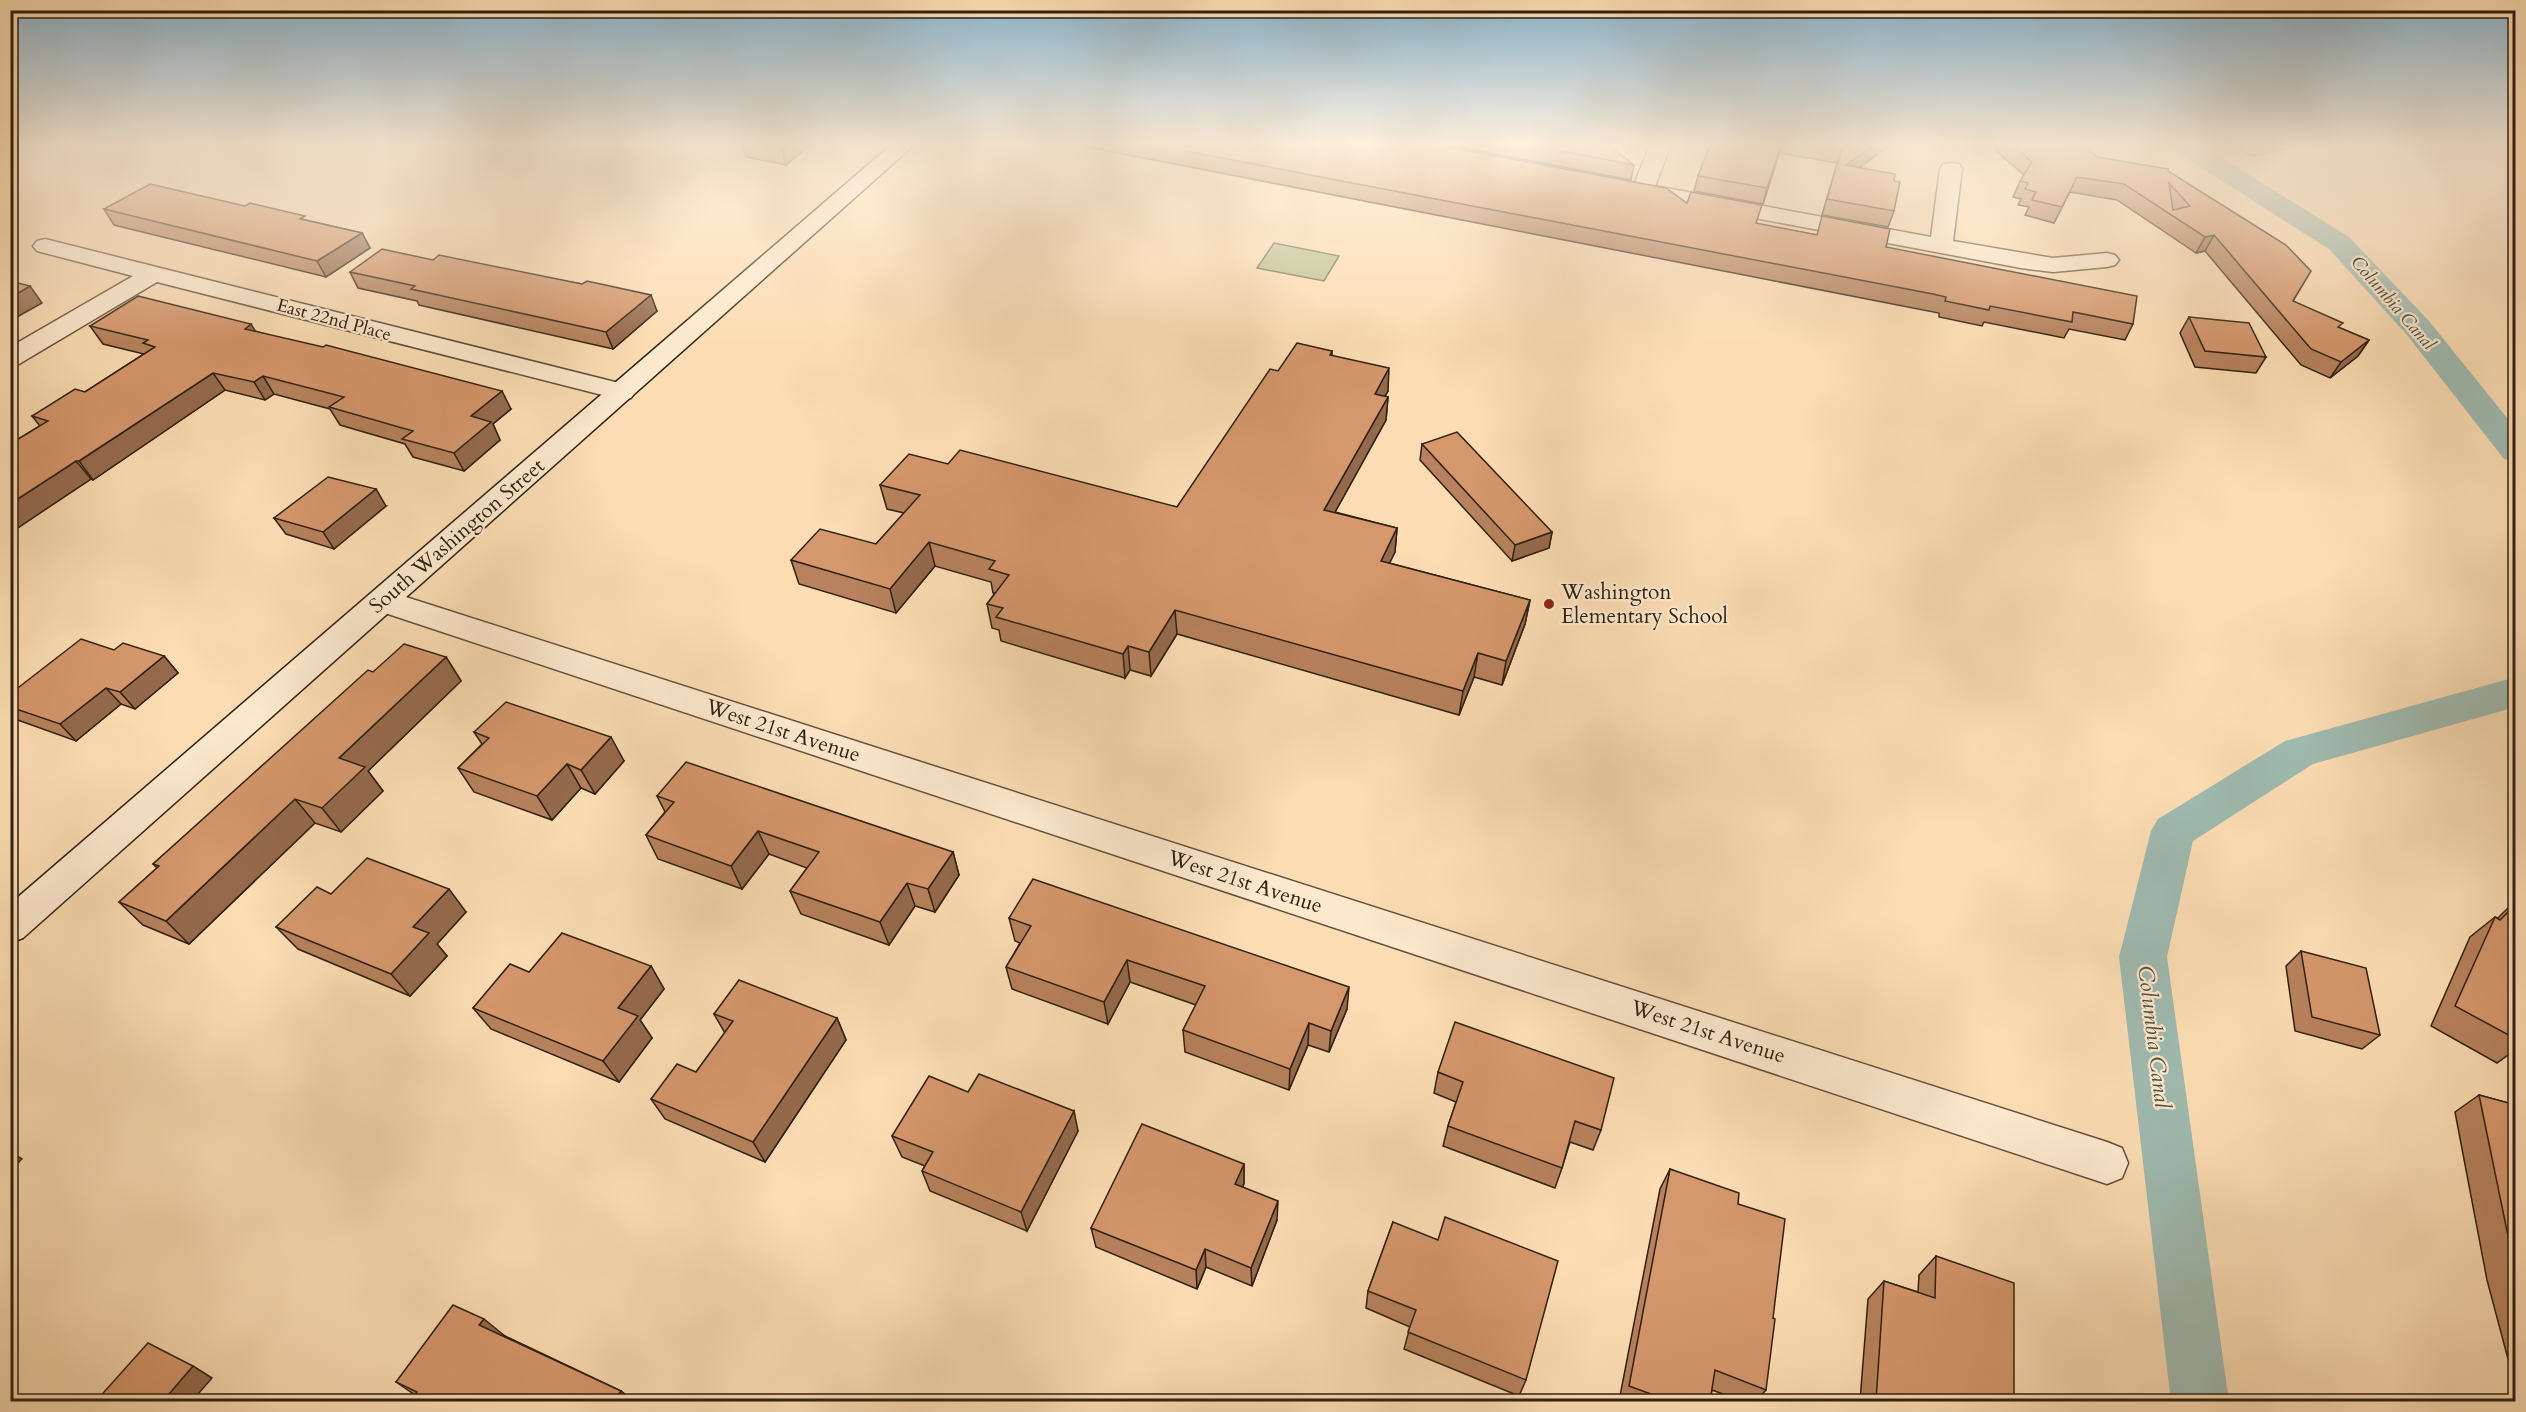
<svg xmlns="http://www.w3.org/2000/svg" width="2526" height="1412" viewBox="0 0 2526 1412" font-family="Cardo,serif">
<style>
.green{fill:#b9c290;stroke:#747151;stroke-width:1.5}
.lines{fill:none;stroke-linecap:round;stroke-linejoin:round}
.canal{fill:#9fbbb1;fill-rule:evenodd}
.minor-casing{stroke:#624f3a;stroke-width:3}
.secondary-casing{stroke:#2e2012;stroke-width:3}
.minor{fill:#fde9ce;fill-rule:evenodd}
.secondary{fill:#fde9ce;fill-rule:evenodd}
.wall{fill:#b7825d;stroke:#2e2012;stroke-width:1.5}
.shaded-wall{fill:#956a4c;stroke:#2e2012;stroke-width:1.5}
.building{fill:#d5976c;stroke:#2e2012;stroke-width:1.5;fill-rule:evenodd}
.poi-dot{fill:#8f2418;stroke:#fde9ce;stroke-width:2}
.labels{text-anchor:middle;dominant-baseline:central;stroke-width:4.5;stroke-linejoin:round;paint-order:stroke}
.far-water-label{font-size:18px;font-style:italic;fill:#504e42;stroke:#fde9ce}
.far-street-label{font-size:18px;fill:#2e2012;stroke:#fde9ce}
.street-label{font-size:21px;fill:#2e2012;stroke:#fde9ce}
.poi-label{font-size:21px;fill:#2e2012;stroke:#fde9ce;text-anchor:start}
.water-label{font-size:22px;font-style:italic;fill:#504e42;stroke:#fde9ce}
</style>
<rect width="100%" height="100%" fill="#fcddb3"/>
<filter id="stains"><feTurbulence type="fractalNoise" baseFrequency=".00333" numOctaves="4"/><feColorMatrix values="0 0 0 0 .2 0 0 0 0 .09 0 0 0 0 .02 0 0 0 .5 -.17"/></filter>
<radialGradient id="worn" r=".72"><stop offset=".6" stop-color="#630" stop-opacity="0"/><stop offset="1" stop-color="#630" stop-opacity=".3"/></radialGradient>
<g class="green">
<path d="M2230,145H2303L2254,156Z"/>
<path d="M1274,243L1339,256L1324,281L1257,268Z"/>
</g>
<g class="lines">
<g class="canal">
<path d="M2169,145H2201L2349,237L2429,321L2516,429V462L2504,459L2407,335L2329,249L2173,150Z"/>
<path d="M2516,677V707L2313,764L2193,841L2167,957L2229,1402H2171L2119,957L2151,831L2158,819L2285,741Z"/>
</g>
<defs>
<g id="minor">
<path d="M1650,145H1671L1655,186L1931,237L1940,169L1943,164L1951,163L1959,164L1962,169L1953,241L2053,258L2107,253L2115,255L2119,260L2115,265L2107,267L2053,272L2021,268L1627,194L1624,189L1627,184L1635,182Z"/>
<path d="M45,239L631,386L635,392L631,398L622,400L157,282L19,364L10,367V347L133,276L37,251L33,246L37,241Z"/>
<path d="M384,590L2107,1142L2122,1148L2128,1163L2122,1178L2107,1184L373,609L369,601L373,593Z"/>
</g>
<path id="secondary" d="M891,145H914L23,938L10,943V904Z"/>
</defs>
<use href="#minor" class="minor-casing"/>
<use href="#secondary" class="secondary-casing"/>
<use href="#minor" class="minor"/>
<use href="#secondary" class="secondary"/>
</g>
<g class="wall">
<path d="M743,145H810L786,165L746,157Z"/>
<path d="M1077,145H1438L1687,203L1756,224L1886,247L2133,324L2125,340L2069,329L2064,338L1984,322L1982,326L1939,317V313Z"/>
<path d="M1448,145H1608L1634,165L1631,180Z"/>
<path d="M1710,145H1890L1859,168L1894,181V211L1888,227L1822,215L1837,163L1779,153L1763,204L1694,191L1698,176Z"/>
<path d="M1998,145H2085L2097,157L2168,171L2293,301L2340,328L2369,340L2358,356L2330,378L2301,365L2205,251L2196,253L2117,200L2070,192L2054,223L2025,215L2029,207L2018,205L2021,199L2013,197L2020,181L2024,175L1996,151Z"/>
<path d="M245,206L362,233L370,248L326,277L114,225L104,209Z"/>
<path d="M433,260L582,284L657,311L613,349L419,305L417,301L358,288L350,272Z"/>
<path d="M2189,317L2266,357L2256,373L2195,367L2180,333Z"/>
<path d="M90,326L255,331L511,409L493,424L500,440L464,471L413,457L405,444L340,425L330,409L274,394L265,400L225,390L93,480L91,479L10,533V444L40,426L32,416L85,392L144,354L103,344Z"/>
<path d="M1332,351V355L1388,391L1385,396L1388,397L1386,420L1335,512L1397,528L1395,552L1389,563L1530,600L1525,624L1502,685L1474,677L1459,715L1177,634L1151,676L1130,670L1125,678L1001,641L999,630L992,628L987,604L995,593H993L991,582L935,566L896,613L799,584L791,560L876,544L904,513L887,509L880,485L948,464L1177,507L1278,371Z"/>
<path d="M1422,444L1552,532L1549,548L1512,561L1420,460Z"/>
<path d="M386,506L334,549L286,534L274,518Z"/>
<path d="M114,650L164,656L178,673L135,709L121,704L76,741L15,719L10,715V694Z"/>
<path d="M446,657L461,681L368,771L383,791L341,832L315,823L189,944L143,925L119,902L157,868L153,864L373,672Z"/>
<path d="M474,732L624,761L595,794L581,788L552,820L474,792L458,768L482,744Z"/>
<path d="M657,796L953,852L959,875L935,912L915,906L889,945L801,914L790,891L807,868L769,854L742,889L658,859L646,835L665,812Z"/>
<path d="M331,894L466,912L437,944L447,956L410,996L298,949L276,927Z"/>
<path d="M2516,900V1049L2497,1063L2431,1026L2470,937L2495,917L2498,918Z"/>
<path d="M1009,918L1347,1009L1329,1052L1308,1045L1289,1090L1185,1052L1183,1030L1196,1005L1130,982L1108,1024L1012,989L1006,967L1020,943L1015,941Z"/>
<path d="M2301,951L2380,1035L2362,1049L2295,1031L2286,966Z"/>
<path d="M651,966L664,989L640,1020L652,1038L619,1082L491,1029L473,1008L529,972Z"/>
<path d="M714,1014L837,1018L846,1040L765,1162L665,1119L651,1099L696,1072L725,1033Z"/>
<path d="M1438,1072L1601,1130L1593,1150L1570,1142L1562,1168L1555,1188L1443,1146L1448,1126L1456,1102L1434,1093Z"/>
<path d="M968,1092L1078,1131L1027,1231L930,1191L922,1171L925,1166L902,1157L892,1136Z"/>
<path d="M2479,1095L2516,1105V1389L2487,1280L2455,1112Z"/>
<path d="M1244,1164V1183L1243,1187L1277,1220L1252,1286L1206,1267L1197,1289L1096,1247L1091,1228Z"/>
<path d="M1670,1169L1738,1204L1766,1390L1756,1401H1742L1712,1390L1710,1401H1619L1660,1189Z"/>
<path d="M1393,1222L1526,1380L1519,1396L1404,1349L1410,1327L1366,1308L1368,1291Z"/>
<path d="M1936,1256L2014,1401H1860L1868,1299L1884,1281L1918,1292L1919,1275Z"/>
<path d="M505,1336L621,1391L633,1401H410L415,1395L396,1382Z"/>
</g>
<g class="shaded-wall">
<path d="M787,145H810L786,165L782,149Z"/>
<path d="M1782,145L1763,204L1767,188Z"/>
<path d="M1874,145H1890L1841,181L1846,165Z"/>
<path d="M362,233L370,248L326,277L317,261Z"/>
<path d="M2214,235L2205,251L2196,253L2205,237Z"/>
<path d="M30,286L42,303L10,321V298Z"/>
<path d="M651,295L657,311L613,349L606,332Z"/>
<path d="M251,324L262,342L245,329Z"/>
<path d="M2369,340L2358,356L2330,378L2341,362Z"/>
<path d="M1389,368L1388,391L1373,417L1375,394Z"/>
<path d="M213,373L225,390L93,480L79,461Z"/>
<path d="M263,376L274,394L265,400L254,382Z"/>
<path d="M502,391L511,409L493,424L500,440L464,471L454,453L471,416Z"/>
<path d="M1388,397L1386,420L1323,534L1324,510Z"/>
<path d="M76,461L91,479L10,533V504Z"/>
<path d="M376,489L386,506L334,549L323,532Z"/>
<path d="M1397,528L1395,552L1379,585L1381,561Z"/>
<path d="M1552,532L1549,548L1512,561L1515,545Z"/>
<path d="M929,542L935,566L896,613L890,589Z"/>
<path d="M1530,600L1525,624L1502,685L1506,661Z"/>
<path d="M1175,610L1177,634L1151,676L1149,652Z"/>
<path d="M1128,646L1130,670L1125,678L1123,654Z"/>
<path d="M1478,653L1474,677L1459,715L1463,691Z"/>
<path d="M164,656L178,673L135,709L120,692Z"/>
<path d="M446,657L461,681L368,771L383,791L341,832L322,808L339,758Z"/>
<path d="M106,688L121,704L76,741L60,724Z"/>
<path d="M611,737L624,761L595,794L581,770Z"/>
<path d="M567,764L581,788L552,820L537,796Z"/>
<path d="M295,799L315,823L189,944L166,921Z"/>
<path d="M758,831L769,854L742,889L731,866Z"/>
<path d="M953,852L959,875L935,912L928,889Z"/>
<path d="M907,883L915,906L889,945L880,922Z"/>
<path d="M449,889L466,912L437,944L447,956L410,996L391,974L413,927Z"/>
<path d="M1127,960L1130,982L1108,1024L1104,1002Z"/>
<path d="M651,966L664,989L640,1020L652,1038L619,1082L603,1061L618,1008Z"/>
<path d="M1349,987L1347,1009L1329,1052L1331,1031Z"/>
<path d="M837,1018L846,1040L765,1162L753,1142Z"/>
<path d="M1309,1023L1308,1045L1289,1090L1290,1069Z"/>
<path d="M1074,1111L1078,1131L1027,1231L1021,1212Z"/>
<path d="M10,1152L22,1159L10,1171Z"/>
<path d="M1244,1164V1183L1236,1204L1235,1184Z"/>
<path d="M1278,1201L1277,1220L1252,1286L1251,1268Z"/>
<path d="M1205,1249L1206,1267L1197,1289L1196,1270Z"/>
<path d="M484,1319L505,1336L500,1342L479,1325Z"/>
<path d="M193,1366L212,1378L192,1401H163Z"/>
<path d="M621,1391L633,1401H614Z"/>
</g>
<g class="building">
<path d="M761,145H787L782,149Z"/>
<path d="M1154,145H1438L1666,188L1687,203L1691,192L1762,205L1756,223L1817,235L1822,216L1890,229L1886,247L2137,296L2133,324L2073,312L2072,322L1990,306L1989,310L1945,301L1946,297L1933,294Z"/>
<path d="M1531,145H1608L1634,165Z"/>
<path d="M1710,145H1781L1767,188L1698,176Z"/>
<path d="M1827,145H1874L1846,165L1895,174L1894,181L1900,182L1894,211L1827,199L1842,148Z"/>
<path d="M2013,145H2085L2097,157L2168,169V171L2286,245L2311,271L2293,301L2343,323L2338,327L2369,340L2341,362L2311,349L2214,235L2205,237L2124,184L2077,177L2062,207L2032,200L2036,192L2025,189L2028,183L2020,181L2032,162ZM2169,183L2190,206L2173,210Z"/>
<path d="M150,184L245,206L250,203L305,216L300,219L362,233L317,261L104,209Z"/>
<path d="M382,249L433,260L439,255L582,284L587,281L651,295L606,332L411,289L415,286L350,272Z"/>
<path d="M10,281L30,286L10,298Z"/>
<path d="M138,296L251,324L245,329L323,347L326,345L502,391L471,416L491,422L454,453L402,439L413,431L329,407L344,397L263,376L254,382L213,373L79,461H76L10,504V444L48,421L32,416L75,389L85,392L155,347L143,343L148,340L90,326Z"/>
<path d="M2189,317L2249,323L2266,357L2205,351Z"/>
<path d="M1297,343L1332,351L1330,355L1389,368L1375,394L1388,397L1324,510L1397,528L1381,561L1530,600L1506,661L1478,653L1463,691L1175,610L1149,652L1128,646L1123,654L996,617L1003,608L987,604L1009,575L989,569L995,561L929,542L890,589L791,560L820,529L876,544L920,495L880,485L909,454L948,464L960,450L1177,507L1270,369L1278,371Z"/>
<path d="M1457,432L1552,532L1515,545L1422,444Z"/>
<path d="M328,477L376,489L323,532L274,518Z"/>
<path d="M81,639L114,650L123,643L164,656L120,692L106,688L60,724L10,707V694Z"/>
<path d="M404,644L446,657L339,758L365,767L322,808L295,799L166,921L119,902L159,866L153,864L368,670L373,672Z"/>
<path d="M506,702L611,737L581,770L567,764L537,796L458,768L489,738L474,732Z"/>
<path d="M686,762L953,852L928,889L907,883L880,922L790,891L819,852L758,831L731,866L646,835L674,802L657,796Z"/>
<path d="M367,858L449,889L413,927L429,933L391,974L276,927L317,887L331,894Z"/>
<path d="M1033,879L1349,987L1331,1031L1309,1023L1290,1069L1183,1030L1205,986L1127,960L1104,1002L1006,967L1031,926L1009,918Z"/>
<path d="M2516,904V1039L2455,1006L2495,917L2500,920Z"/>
<path d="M562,933L651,966L618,1008L638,1016L603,1061L473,1008L510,964L529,972Z"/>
<path d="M2301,951L2366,968L2380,1035L2312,1017Z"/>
<path d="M739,980L837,1018L753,1142L651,1099L677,1064L696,1072L733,1021L714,1014Z"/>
<path d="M1455,1022L1614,1078L1601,1130L1575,1121L1562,1168L1448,1126L1463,1082L1438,1072Z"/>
<path d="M979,1074L1074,1111L1021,1212L922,1171L933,1152L892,1136L929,1076L968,1092Z"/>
<path d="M2479,1095L2516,1105V1269L2514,1265Z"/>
<path d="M1142,1124L1244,1164L1235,1184L1278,1201L1251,1268L1205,1249L1196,1270L1091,1228Z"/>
<path d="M1670,1169L1739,1193L1738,1204L1785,1219L1773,1318L1775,1319L1766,1390L1715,1370L1710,1401H1670L1629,1386Z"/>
<path d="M1445,1217L1558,1261L1526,1380L1408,1332L1416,1310L1368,1291L1393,1222L1438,1240Z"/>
<path d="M1936,1256L2014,1283V1401H1876L1884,1281L1935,1298Z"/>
<path d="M453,1305L484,1319L479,1325L621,1391L614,1401H410L417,1392L396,1382Z"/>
<path d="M148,1343L193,1366L163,1401H96Z"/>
</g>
<linearGradient id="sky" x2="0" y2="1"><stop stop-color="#8bb7d2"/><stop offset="0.42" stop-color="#fef0dd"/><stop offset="1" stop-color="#fef0dd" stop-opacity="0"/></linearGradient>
<rect width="2526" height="343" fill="url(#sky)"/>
<circle class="poi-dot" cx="1549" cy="604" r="6"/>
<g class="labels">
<g class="far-water-label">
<text transform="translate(2393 303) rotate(49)">Columbia Canal</text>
</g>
<g class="far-street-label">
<text transform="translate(334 320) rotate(15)">East 22nd Place</text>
</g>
<g class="street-label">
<text transform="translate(457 536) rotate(-41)">South Washington Street</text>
<text transform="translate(783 731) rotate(18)">West 21st Avenue</text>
<text transform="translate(1245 882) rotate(18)">West 21st Avenue</text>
<text transform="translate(1708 1032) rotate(18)">West 21st Avenue</text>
</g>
<g class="poi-label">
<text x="1561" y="592">Washington<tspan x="1561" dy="24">Elementary School</tspan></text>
</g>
<g class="water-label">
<text transform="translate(2154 1037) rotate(83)">Columbia Canal</text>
</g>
</g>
<rect width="2526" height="1412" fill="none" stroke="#fcddb3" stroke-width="36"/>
<rect x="12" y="12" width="2502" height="1388" fill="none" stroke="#2e2012" stroke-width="3"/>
<rect x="18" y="18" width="2490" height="1376" fill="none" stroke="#2e2012" stroke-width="1.5"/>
<rect width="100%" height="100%" filter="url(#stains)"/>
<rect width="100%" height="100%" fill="url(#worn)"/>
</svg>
